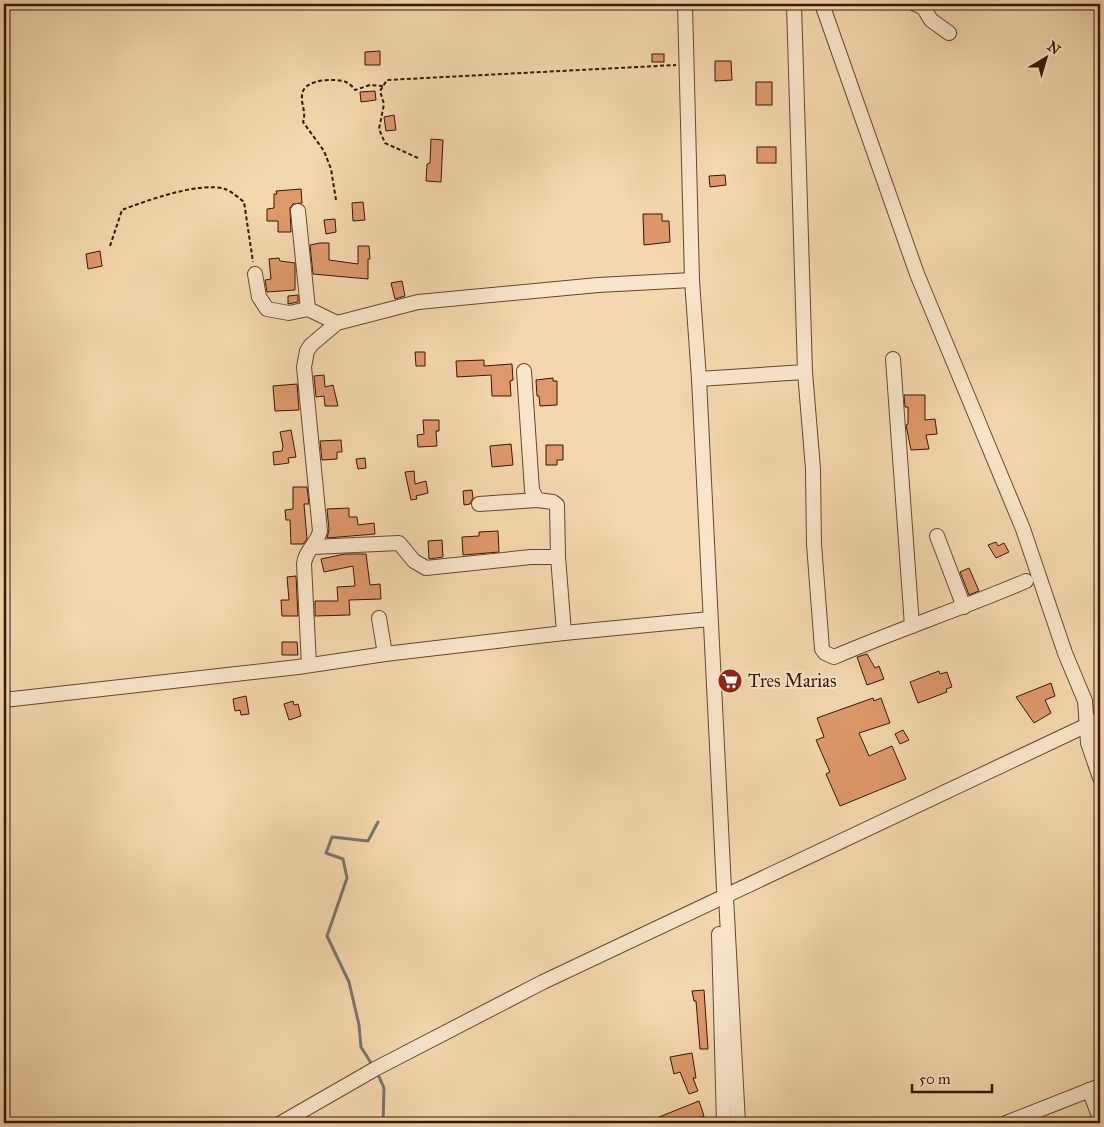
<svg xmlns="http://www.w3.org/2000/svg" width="1104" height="1127" viewBox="0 0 1104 1127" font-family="'IM FELL Great Primer',serif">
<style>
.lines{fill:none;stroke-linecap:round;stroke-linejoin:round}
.stream{stroke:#77766f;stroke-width:3}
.building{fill:#de986b;stroke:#371505}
.minor-casing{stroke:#66462f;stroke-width:16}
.path{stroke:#371505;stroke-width:2;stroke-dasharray:4 2.5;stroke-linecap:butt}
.minor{stroke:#f8e5ca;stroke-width:14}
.labels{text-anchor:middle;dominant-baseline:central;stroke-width:4;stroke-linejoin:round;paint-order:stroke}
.poi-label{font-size:18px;fill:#371505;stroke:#f8e5ca;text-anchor:start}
</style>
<rect width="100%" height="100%" fill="#f4d7ae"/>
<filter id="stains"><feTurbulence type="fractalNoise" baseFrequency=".004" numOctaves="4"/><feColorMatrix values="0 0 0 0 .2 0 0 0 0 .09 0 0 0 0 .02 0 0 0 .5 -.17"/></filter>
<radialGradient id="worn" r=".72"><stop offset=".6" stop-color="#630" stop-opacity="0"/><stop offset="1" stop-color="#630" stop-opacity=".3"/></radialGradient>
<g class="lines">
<g class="stream">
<path d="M373,1066L361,1047L359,1025L349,982L327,936L347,878L343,859L326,853L332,837L368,841L378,822"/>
<path d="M377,1072L384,1088L383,1123"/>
</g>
</g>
<g class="building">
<path d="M380,51V65H365V52Z"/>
<rect x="652" y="54" width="12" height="8"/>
<path d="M715,61H731L732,80L715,81Z"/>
<rect x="756" y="82" width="16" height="23"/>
<path d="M375,91L376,100L361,102L360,92Z"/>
<path d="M394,115L396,130L386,131L384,117Z"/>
<path d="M431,139L443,140L441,182L426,181L427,164L430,163Z"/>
<rect x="757" y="147" width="19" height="16"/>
<path d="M725,175L726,185L710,187L709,176Z"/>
<path d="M301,189L302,203L293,204L290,208L291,232H278V221H267V209L274,208V194H277L276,191Z"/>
<path d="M363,202L365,220L353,221L352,203Z"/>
<path d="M643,214H662V221H669L670,242L644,245Z"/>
<path d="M335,219L336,232L326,234L324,220Z"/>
<path d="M320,243H329V260L358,264V246H369L370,259H368V279L313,274L310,245Z"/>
<path d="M100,251L102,266L88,269L86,254Z"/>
<path d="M279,258L280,261L295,263V290L267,292L265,280L271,279L269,259Z"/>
<path d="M402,281L405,296L395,299L391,283Z"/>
<path d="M298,295V302L288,304V296Z"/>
<path d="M415,352H425V366H416Z"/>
<path d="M484,360V366L512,364L513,380L510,381L511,396H492L491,375L457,377L456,361Z"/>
<path d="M324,375L325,387L333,385L338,406H325L324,396L316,397L314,376Z"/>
<path d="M553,378V381H557V405L540,406L539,396H537L536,380Z"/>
<path d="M297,384L299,410L275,411L273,386Z"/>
<path d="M904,395H925V420L935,419L937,434L926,435L929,449L911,450L906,425L908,424V407H905Z"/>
<path d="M423,420H439V431H436L437,446L418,447L417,435L424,434Z"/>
<path d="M291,430L296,457L288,458L289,463L274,465L273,452L282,451L283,446L280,432Z"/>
<path d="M341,440L342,452H337V459L322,460L320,441Z"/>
<path d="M511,444L513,465L492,467L490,446Z"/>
<path d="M546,445H563V460H557V465H546Z"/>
<path d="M365,458L366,468L358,469L356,459Z"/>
<path d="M414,471L415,484L426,481L428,493L416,496L417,499L411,500L405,472Z"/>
<path d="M293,487H307L309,504H304L307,539L303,544H291L290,520H286L285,510L293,509Z"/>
<path d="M472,490L473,498L470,504L464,505L463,491Z"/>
<path d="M349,508V517H357L358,525L374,523L375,534L327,538L329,530L327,509Z"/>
<path d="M498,531L499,552L463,555L462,537L479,536V532Z"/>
<path d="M442,540L443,557L429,559L428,541Z"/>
<path d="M996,542L998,546L1004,543L1009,552L996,558L988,545Z"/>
<path d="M345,554H366L370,585L380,584L381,599L349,600L350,615L315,616V601H338L337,587L355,586L353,566L324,572L321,559Z"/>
<path d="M969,568L979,591L969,595L960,572Z"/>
<path d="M296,576L298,616H282L281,600H289L287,577Z"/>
<path d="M282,642H297L298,655H282Z"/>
<path d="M867,654L875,668L879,666L884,679L867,685L857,657Z"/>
<path d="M939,671L940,674L947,672L952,687L946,689L947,692L918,703L910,682Z"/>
<path d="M1051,683L1055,696L1045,700L1051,713L1034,723L1016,697Z"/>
<path d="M246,696L249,714L241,715L240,710L235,711L233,699Z"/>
<path d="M873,698L874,701L881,698L890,723L859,733L869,756L892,746L906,779L840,806L826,774L830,772L816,740L824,737L817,718Z"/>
<path d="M293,701L294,705L298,704L301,716L289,720L284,704Z"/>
<path d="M903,730L909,740L900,744L895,734Z"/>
<path d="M704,990L708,1049H700L696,1001H694L692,991Z"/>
<path d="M692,1053L696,1078H693L698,1091L689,1094L680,1072L674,1074L670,1057Z"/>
<path d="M699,1101L704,1116L685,1123H644Z"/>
</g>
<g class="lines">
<defs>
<g id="minor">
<path d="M685,4L692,280L699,379L724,889L726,897L738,1123"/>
<path d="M794,4L805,372L813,469L814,544L822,649L825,653L834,657C897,630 963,608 1026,581"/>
<path d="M822,4L917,274L1023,529L1065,653L1085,701L1088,743L1100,778"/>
<path d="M915,4L923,7L931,20L949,33"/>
<path d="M298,211L308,309"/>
<path d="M255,274L259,297L267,309L289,313L308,309L337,323"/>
<path d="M893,359L912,626"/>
<path d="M524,371L532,490L537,500L553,502L557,505L558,557L564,633"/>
<path d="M699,379L805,372"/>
<path d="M479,504L537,500"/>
<path d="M937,536L964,607"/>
<path d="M313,547L399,543L414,561L426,568L531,557H558"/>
<path d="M379,618L385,654"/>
<path d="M309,665L304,564C305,551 317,544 320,531L304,367L307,351L311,345L337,323L418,302L598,285L692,280"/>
<path d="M4,700L298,667L385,654L564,633L710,619"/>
<path d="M719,934L724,1123"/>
<path d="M1089,1090L1100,1118"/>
<path d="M281,1123L375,1069L543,982L1100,719"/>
<path d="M1006,1123L1100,1086"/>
</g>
</defs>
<use href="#minor" class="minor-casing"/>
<g class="path">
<path d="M418,158L385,143L379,129L384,104L380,91L387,80L676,65"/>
<path d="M336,200L331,169L324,151L303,122C307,111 299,101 303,91C308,79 336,78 346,82C350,84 353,87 355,90L370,85L384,86"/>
<path d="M110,246L122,210C145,201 201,181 225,189C231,191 239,198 244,202L253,262"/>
</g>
<use href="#minor" class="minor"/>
</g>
<defs>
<symbol id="supermarket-disc" viewBox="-11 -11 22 22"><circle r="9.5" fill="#8f2418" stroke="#f8e5ca"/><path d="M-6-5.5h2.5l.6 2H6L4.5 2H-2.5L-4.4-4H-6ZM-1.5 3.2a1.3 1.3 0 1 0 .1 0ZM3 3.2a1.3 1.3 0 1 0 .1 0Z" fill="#fff"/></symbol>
</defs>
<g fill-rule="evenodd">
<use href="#supermarket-disc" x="716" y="667" width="28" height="28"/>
</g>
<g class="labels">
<g class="poi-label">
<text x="748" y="681">Tres Marias</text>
</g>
</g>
<rect width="1104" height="1127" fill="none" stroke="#f4d7ae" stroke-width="20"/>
<rect x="5" y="5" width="1094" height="1117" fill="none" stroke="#371505" stroke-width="2.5"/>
<rect x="10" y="10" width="1084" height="1107" fill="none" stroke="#371505"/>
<g transform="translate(1046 58) rotate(38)" stroke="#f8e5ca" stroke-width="4" paint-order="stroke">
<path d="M0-4L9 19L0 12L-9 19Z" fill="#371505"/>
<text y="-8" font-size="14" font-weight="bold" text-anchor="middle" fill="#371505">N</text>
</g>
<path d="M912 1084v8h80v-8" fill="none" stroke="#371505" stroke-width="2.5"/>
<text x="919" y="1084" font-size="15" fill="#371505" stroke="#f8e5ca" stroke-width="4" paint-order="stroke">50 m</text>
<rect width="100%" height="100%" filter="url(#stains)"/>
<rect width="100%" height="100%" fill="url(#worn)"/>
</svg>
